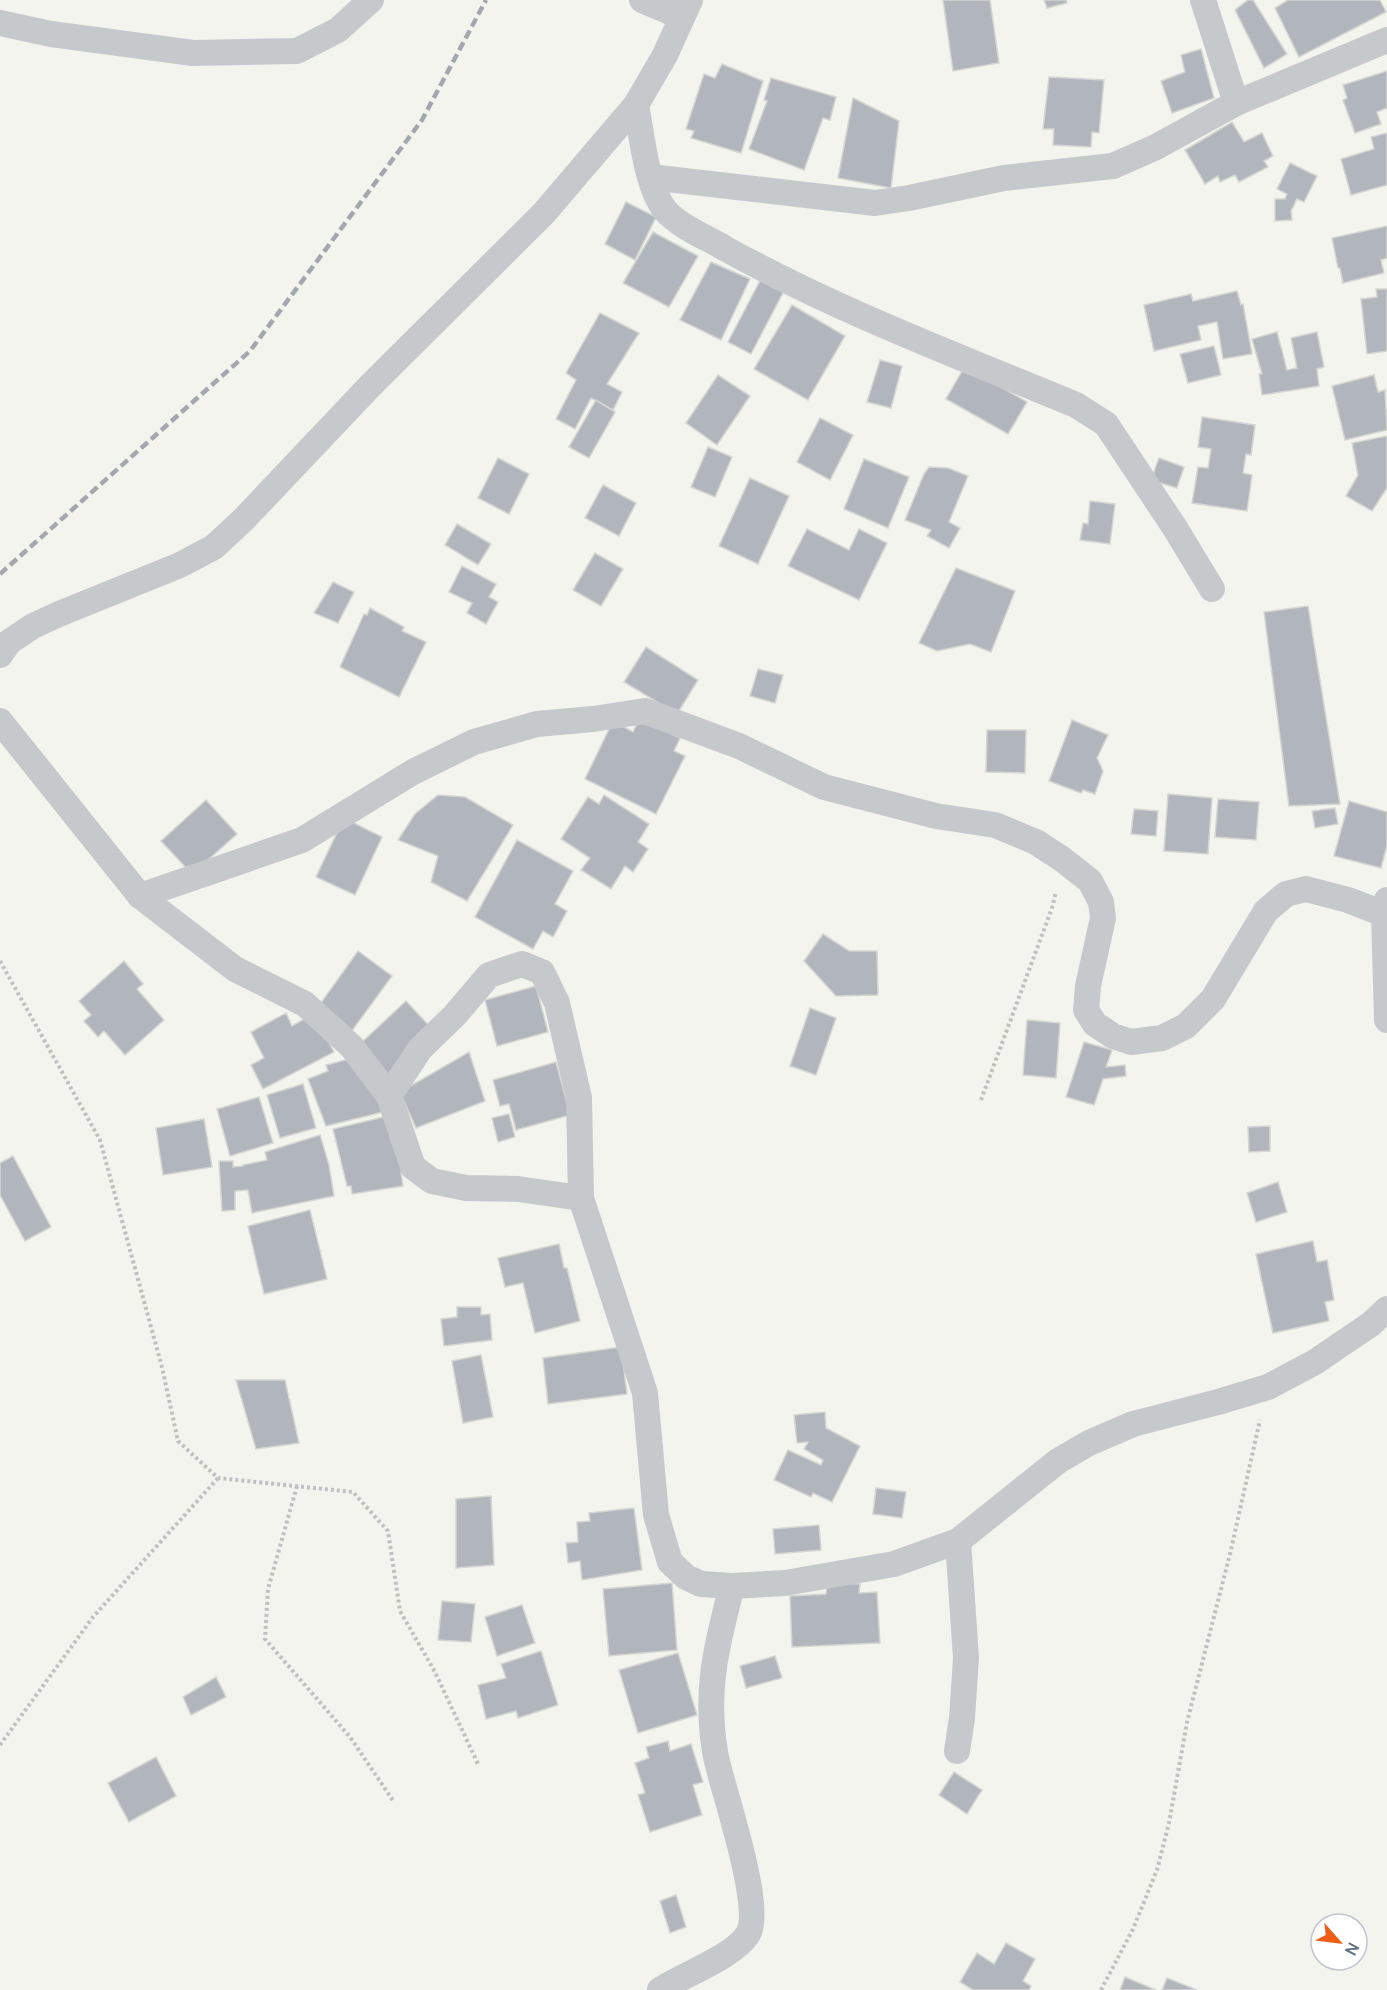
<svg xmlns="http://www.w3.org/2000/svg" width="1387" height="1990" viewBox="0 0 1387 1990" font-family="Manrope,sans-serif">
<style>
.building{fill:#b0b6bc;stroke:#d5d5d2;stroke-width:1.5}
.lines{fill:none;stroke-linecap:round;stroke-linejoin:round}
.path{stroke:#bfc0c2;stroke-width:4;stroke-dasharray:3 3;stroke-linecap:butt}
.street{stroke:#c6c9cc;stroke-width:26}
.rail{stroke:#a3a8af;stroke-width:4.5;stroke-dasharray:9 4.5;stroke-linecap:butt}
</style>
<rect width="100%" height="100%" fill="#f4f4ef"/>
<g class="building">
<path d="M943,0H990L999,63L953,71Z"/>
<path d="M1044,0H1066L1067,3L1047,8Z"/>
<path d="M1248,0H1253L1287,54L1264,68L1235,10Z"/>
<path d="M1288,0H1380L1386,12L1299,57L1275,8Z"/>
<path d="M1201,49L1214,98L1172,113L1161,81L1185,72L1181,55Z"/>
<path d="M722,64L763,81L741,153L691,138L694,131L686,129L704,74L715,78Z"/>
<path d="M1387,71V108L1377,112L1381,124L1355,133L1343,100L1347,98L1343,85Z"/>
<path d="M1049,77L1104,80L1099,133L1092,132L1091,147L1053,145L1054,129H1043Z"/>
<path d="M771,78L836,97L830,120L823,118L804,170L749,149L767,101L764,100Z"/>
<path d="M853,98L899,121L891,188L838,178Z"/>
<path d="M1232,122L1244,142L1262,133L1273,156L1264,161L1268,167L1239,182L1235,175L1220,182L1218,176L1205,184L1185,150Z"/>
<path d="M1387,133V185L1351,195L1341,159L1374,149L1371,137Z"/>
<path d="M1290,163L1317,176L1304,202L1297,199L1291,211L1292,220L1275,221V199H1285L1287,194L1277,189Z"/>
<path d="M626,202L656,217L635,260L605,244Z"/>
<path d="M1387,226V258L1381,260L1384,273L1343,283L1340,268H1338L1332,238Z"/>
<path d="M653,232L698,256L669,307L623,283Z"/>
<path d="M711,262L750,279L721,340L680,320Z"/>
<path d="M763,275L786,287L751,354L728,342Z"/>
<path d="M1376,289H1387V351L1367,354L1361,299L1377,297Z"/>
<path d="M1237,291L1241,305L1243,304L1252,354L1223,359L1217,322L1198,326L1201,340L1154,351L1144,305L1191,294L1193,301Z"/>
<path d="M792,305L845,336L808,400L754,369Z"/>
<path d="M600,313L639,333L607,384L622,392L613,410L591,398L575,429L556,419L576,380L566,373Z"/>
<path d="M1277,332L1287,370L1297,368L1291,338L1317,332L1324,367L1317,369L1319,386L1262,395L1259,374H1262L1252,339Z"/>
<path d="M1214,346L1221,375L1188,383L1180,354Z"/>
<path d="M880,360L902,366L891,408L867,402Z"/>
<path d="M965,366L1027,402L1008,434L946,399Z"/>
<path d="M718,375L750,396L717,445L686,423Z"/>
<path d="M1374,375L1378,392L1385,390L1387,430L1345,440L1332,386Z"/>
<path d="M596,400L615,412L589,458L569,447Z"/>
<path d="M1202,417L1255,425L1251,455L1246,454L1243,473L1252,475L1247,511L1192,503L1198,467L1208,468L1211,449L1198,447Z"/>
<path d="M820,418L853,435L830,480L797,462Z"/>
<path d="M1387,436V488L1372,511L1346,496L1358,475L1352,443Z"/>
<path d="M708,447L732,457L715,497L691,487Z"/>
<path d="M498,458L529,474L509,514L478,498Z"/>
<path d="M1159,458L1184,467L1177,488L1151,480Z"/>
<path d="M864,459L909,477L888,528L844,509Z"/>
<path d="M929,467L948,468L968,476L949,522L960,528L949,548L927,536L931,530L905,520L924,474Z"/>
<path d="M750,478L789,496L758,564L719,546Z"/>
<path d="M603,485L636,503L619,536L585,518Z"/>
<path d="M1090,501L1115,504L1110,544L1080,540L1083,523L1088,524Z"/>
<path d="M457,524L491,544L478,565L445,545Z"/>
<path d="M807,529L849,550L859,529L887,543L859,600L788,566Z"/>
<path d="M595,553L623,569L601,606L573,590Z"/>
<path d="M462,566L496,584L489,597L498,602L486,624L467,613L472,603L449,592Z"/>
<path d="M956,568L1015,591L991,652L970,644L937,651L919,643Z"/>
<path d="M333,582L354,592L338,623L314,613Z"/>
<path d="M1308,606L1340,804L1289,806L1264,612Z"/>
<path d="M370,608L404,627L402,631L426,642L399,697L340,667L364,614L367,615Z"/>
<path d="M646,647L698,680L677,714L624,682Z"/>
<path d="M758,669L783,675L775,703L750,696Z"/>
<path d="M640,718L680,738L674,751L685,756L656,814L585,779L613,721L633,732Z"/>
<path d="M1072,720L1108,735L1097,758L1103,771L1095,794L1083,790L1081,793L1049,781Z"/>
<path d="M987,730H1026L1025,773L986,772Z"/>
<path d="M1168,794L1212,798L1208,854L1164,851Z"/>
<path d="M438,795L465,797L513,825L467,901L431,882L438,856L398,840L415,814Z"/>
<path d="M604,795L649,824L638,842L648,849L633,872L625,866L611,889L581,870L590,858L561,839L588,797L599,804Z"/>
<path d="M1218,799L1259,802L1256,840L1215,837Z"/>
<path d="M206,800L237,834L192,874L161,841Z"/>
<path d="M1349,801L1387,812V845L1381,868L1334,856Z"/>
<path d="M1335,808L1338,824L1315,828L1312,811Z"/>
<path d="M1134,809L1158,811L1156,836L1131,834Z"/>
<path d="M344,818L382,837L355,895L316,877Z"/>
<path d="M517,840L573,871L555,904L567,911L553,937L543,931L533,949L475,917Z"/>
<path d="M823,934L849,951H877L878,995L836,996L804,961Z"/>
<path d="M358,951L392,976L351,1032L318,1007Z"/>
<path d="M124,961L143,984L137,989L164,1020L125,1055L104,1031L98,1037L84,1021L91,1015L79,1001Z"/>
<path d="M536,986L548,1032L497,1046L485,1000Z"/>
<path d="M406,1001L434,1031L387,1075L359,1045Z"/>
<path d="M810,1008L836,1018L816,1075L790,1066Z"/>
<path d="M286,1013L292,1026L308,1017L321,1028L334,1052L263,1089L251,1065L264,1058L251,1032Z"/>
<path d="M1027,1020L1060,1023L1056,1078L1023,1075Z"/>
<path d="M1084,1042L1112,1050L1106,1067L1125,1065L1126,1076L1103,1079L1094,1105L1066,1097Z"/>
<path d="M469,1052L485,1101L416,1128L400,1092Z"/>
<path d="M357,1057L383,1112L326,1126L308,1079L328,1071L326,1065Z"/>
<path d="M556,1062L570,1115L516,1130L509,1104L500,1106L493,1080Z"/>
<path d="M303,1084L316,1128L280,1138L267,1095Z"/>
<path d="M259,1097L273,1143L230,1156L217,1109Z"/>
<path d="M509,1114L515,1137L498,1142L492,1118Z"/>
<path d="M384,1117L406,1172L401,1173L403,1186L352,1194L351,1186H347L333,1129Z"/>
<path d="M204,1119L212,1167L163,1175L156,1128Z"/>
<path d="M1270,1126V1151L1249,1152L1248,1127Z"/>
<path d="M320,1135L329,1165L334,1196L252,1213L248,1190L235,1191V1210L222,1211L219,1161H233V1167L243,1166V1165L267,1160L265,1152Z"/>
<path d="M13,1156L51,1227L25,1241L0,1195V1163Z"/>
<path d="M1278,1182L1287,1212L1256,1222L1247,1193Z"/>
<path d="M310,1210L327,1279L264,1294L248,1226Z"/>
<path d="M1313,1241L1317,1262L1327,1260L1334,1300L1325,1302L1329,1321L1273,1333L1256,1254Z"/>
<path d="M559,1244L564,1268H567L580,1321L535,1333L523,1283L505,1287L498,1258Z"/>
<path d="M457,1307H481V1315L490,1314L492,1340L444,1346L441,1319L457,1317Z"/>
<path d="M621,1347L627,1394L548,1404L543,1358Z"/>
<path d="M481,1355L493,1417L463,1423L452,1361Z"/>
<path d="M236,1380H285L299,1443L256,1449Z"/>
<path d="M825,1412L826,1428L860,1446L832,1502L813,1493L811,1497L774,1480L788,1450L821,1465L823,1460L804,1449L808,1442L797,1443L794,1415Z"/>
<path d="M876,1488L906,1492L902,1518L873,1514Z"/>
<path d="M491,1496L494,1565L456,1568V1499Z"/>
<path d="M634,1508L642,1570L582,1580L580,1561L568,1563L566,1543L578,1542L577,1522L590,1521L589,1513Z"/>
<path d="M819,1525L821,1550L775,1554L773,1529Z"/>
<path d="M827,1582L860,1584L859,1593L877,1592L880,1643L792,1647L790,1596L826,1594Z"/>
<path d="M672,1583L677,1650L609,1656L603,1589Z"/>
<path d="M442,1601L475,1604L471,1642L438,1640Z"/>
<path d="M522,1605L535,1643L497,1656L485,1617Z"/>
<path d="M541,1651L558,1705L518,1718L516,1711L486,1719L478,1685L506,1678L501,1664Z"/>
<path d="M678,1653L697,1715L638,1733L619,1670Z"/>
<path d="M775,1656L782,1678L746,1688L740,1666Z"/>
<path d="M216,1677L226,1697L191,1715L183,1697Z"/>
<path d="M668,1741L670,1751L691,1744L703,1782L693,1785L702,1815L650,1832L638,1795L645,1793L635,1763L649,1758L646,1747Z"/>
<path d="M156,1757L176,1796L129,1822L108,1783Z"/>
<path d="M954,1772L982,1790L967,1814L939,1795Z"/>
<path d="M676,1895L686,1927L670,1933L660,1901Z"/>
<path d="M1006,1943L1035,1959L1023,1981L1031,1986L1029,1990H973L960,1982L977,1953L994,1964Z"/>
<path d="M1125,1977L1156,1990H1120Z"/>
<path d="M1167,1978L1197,1990H1162Z"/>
</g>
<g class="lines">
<g class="path">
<path d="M0,961L100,1140L162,1367L178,1441L218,1478L353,1492L388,1531L400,1611L435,1672L478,1764"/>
<path d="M981,1100L1052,908L1056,892"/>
<path d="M297,1486L268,1589L265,1639L350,1737L394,1802"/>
<path d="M0,1745L93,1617L218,1478"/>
<path d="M1101,1990L1133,1929L1157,1870L1169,1823L1187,1722L1230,1554L1260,1420"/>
</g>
<g class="street">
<path d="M642,0L682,17"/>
<path d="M1203,0L1236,103"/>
<path d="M0,23L51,34L193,53L297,51L338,30L371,0"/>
<path d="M636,105C642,135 646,186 665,210C678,226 708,238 726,249C838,311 958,356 1076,405L1106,424L1175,528L1212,589"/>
<path d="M650,177L875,203L909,198L1004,178L1113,166L1156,147L1236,103L1387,40"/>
<path d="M0,655L9,642L33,626L59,614L180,565L214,547L244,519L370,386L544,213L636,105L665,55L690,0"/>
<path d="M0,721L140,896L235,969L305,1004L352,1047L389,1096L413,1167L432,1181L466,1188L518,1189L581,1198"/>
<path d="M140,896L302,840L413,772L474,742L537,724L593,719L645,711L739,746L824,787L936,816L995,825L1036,842L1062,859L1090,881L1101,902L1103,918L1088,986L1086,1010L1095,1024L1113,1036L1131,1042L1162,1038L1186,1026L1213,999L1266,911L1286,894L1306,889L1348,900L1387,915"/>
<path d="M1387,900L1384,914L1387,1020"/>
<path d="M389,1096L420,1049L455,1015L489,975L522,964L542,972L557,1003L579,1098L581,1198L645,1393L656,1515L670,1562L686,1577L701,1584L732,1586L785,1583L894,1564L958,1541L1058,1461L1089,1443L1133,1424L1218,1402L1268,1387L1315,1362L1371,1324L1387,1309"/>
<path d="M957,1751L962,1718L966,1658L958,1541"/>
<path d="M660,1990C683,1975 735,1956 748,1934C764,1907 723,1791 716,1757C704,1694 716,1647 732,1586"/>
</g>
<path class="rail" d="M0,574L250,351L422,120L486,0"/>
</g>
<g transform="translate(1339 1942) rotate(118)"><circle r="28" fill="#ffffff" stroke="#c0c6cd" stroke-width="1.5"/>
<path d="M0-4.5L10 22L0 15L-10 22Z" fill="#f05d14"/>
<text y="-9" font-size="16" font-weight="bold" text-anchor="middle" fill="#617083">N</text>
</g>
</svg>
